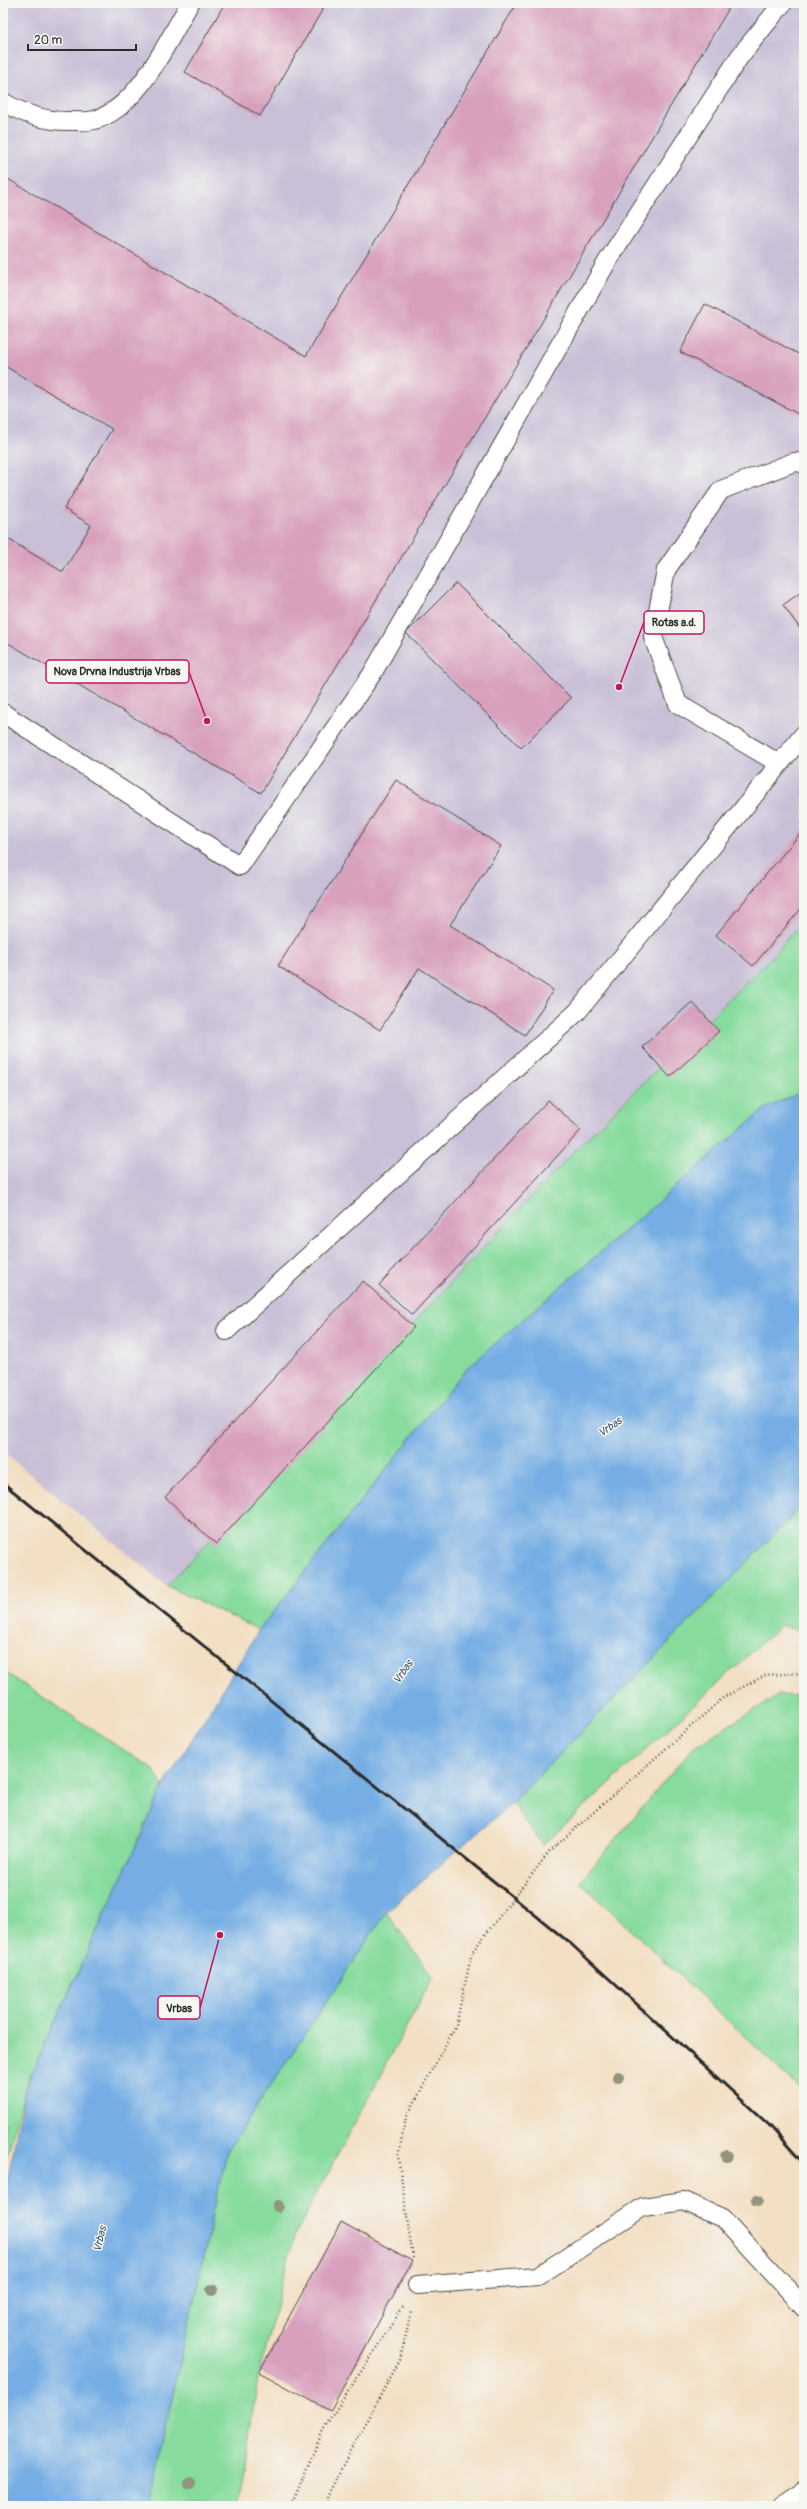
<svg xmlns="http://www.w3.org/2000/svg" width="807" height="2509" viewBox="0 0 807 2509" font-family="Pangolin,sans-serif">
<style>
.industrial{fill:#c9bfd7}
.green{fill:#86db9d;stroke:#588364}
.water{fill:#75ade4;stroke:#506c88}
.building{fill:#d8a0bd}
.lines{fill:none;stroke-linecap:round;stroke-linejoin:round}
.service-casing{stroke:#494642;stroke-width:20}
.path{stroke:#494642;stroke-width:2.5;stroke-dasharray:1 3;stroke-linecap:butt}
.service{stroke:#fff;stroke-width:18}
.rail{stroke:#2b2b2b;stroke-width:3}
.tree{fill:#92947f}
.labels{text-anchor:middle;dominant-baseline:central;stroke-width:3;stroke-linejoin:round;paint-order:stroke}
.water-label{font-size:11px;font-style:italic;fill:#45586c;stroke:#f6f6f2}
.leader{fill:none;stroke:#c2185b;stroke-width:1.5}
.callout-dot{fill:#c2185b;stroke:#f6f6f2;stroke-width:1.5}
.callout{fill:#f6f6f2;stroke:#c2185b;stroke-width:1.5}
.callout-label{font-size:11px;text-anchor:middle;font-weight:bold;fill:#2b2b2b}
</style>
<rect width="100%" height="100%" fill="#f6f6f2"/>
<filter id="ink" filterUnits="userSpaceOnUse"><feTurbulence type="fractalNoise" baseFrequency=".025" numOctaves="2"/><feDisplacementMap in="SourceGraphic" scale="8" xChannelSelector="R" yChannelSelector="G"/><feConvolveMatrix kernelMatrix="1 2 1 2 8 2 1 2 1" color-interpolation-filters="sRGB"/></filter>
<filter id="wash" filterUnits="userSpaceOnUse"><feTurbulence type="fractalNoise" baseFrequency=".012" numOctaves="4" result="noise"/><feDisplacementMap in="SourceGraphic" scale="16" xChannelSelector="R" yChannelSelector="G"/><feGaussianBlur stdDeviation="0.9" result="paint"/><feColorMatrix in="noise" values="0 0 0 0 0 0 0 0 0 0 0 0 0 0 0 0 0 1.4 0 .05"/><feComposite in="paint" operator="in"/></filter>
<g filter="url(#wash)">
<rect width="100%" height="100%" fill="#f3dfc3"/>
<path class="industrial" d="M3,3H804V920L770,959L580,1145L167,1586L3,1452Z"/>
<g class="green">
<path d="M804,920V1091L766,1108L464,1371L259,1630L167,1586L580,1145L770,959Z"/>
<path d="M804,1504V1632L781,1625L543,1845L512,1803Z"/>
<path d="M3,1671L153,1769L163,1787L26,2085L3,2172Z"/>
<path d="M779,1695L804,1696V2092L580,1882L693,1747Z"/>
<path d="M386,1912L433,1977L294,2236L259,2372L238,2506H148L227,2151Z"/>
</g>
<path class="water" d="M804,1091V1504L512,1803L386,1912L227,2151L148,2506H3V2202L26,2086L163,1787L259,1630L464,1371L766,1108Z"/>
<g id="blocks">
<g class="building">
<path d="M225,3H317L324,7L260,116L185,72Z"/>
<path d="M517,3H732L261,793L3,640V536L63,572L91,525L64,509L112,429L3,365V176L306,356Z"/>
<path d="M705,304L804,357V417L680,352Z"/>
<path d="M456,583L571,698L521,748L406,633Z"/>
<path d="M804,590V634L783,605Z"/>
<path d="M396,780L501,846L450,925L553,990L525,1035L419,968L380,1030L278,966Z"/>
<path d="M804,829V905L753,966L716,935Z"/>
<path d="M692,1002L719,1031L670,1077L642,1047Z"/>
<path d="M548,1100L581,1130L412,1315L379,1285Z"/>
<path d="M363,1281L414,1327L216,1544L165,1497Z"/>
<path d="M341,2222L412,2261L330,2411L259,2372Z"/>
</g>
</g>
</g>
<g filter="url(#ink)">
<use href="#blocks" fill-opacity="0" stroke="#494642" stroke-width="1"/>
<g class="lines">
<defs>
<g id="service">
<path d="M3,102C25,115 46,122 72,121C79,121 87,122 94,120C138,109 168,40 190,3"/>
<path d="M3,713L240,866L372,674L607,262L740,56L783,3"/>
<path d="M778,763L678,704L653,637L666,570L721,490L794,462L804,463"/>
<path d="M226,1331L578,1011L804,734"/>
<path d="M417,2285L538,2276L643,2207L684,2201L722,2218L804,2307"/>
<path d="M780,2506L804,2490"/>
</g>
</defs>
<use href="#service" class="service-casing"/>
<g class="path">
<path d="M413,2258L398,2156L406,2118L456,2025L472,1952L550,1851L724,1697L766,1675L804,1673"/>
<path d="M291,2506L323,2430L403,2307"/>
<path d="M328,2506L327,2497L353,2445L400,2360L411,2312"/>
</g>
<use href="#service" class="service"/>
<path class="rail" d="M3,1483L571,1944L769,2125L804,2164"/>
</g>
<g class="tree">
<circle cx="618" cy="2077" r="6"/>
<circle cx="727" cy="2156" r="6"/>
<circle cx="757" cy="2201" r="6"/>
<circle cx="278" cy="2206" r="6"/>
<circle cx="212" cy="2290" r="6"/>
<circle cx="190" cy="2484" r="6"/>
</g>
</g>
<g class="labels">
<g class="water-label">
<text transform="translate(610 1427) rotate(-35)">Vrbas</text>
<text transform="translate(403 1672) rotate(-55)">Vrbas</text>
<text transform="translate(100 2239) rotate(-76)">Vrbas</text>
</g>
</g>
<path class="leader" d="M619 687L644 622M207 721L189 672M220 1935L200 2008"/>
<g class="callout-dot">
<circle cx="619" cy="687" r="4"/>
<circle cx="207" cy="721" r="4"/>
<circle cx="220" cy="1935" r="4"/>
</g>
<g class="callout">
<rect x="644" y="611" width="60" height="23" rx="4"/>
<rect x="46" y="660" width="143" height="23" rx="4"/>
<rect x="158" y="1996" width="42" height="23" rx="4"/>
</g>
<g class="callout-label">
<text x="674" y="626">Rotas a.d.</text>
<text x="117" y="675">Nova Drvna Industrija Vrbas</text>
<text x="179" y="2012">Vrbas</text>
</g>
<rect width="807" height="2509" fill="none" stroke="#f6f6f2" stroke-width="16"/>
<path d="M28 44v6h108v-6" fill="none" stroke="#2b2b2b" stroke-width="2"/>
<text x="34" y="44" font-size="12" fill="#2b2b2b" stroke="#f6f6f2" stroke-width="3" paint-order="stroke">20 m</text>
</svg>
